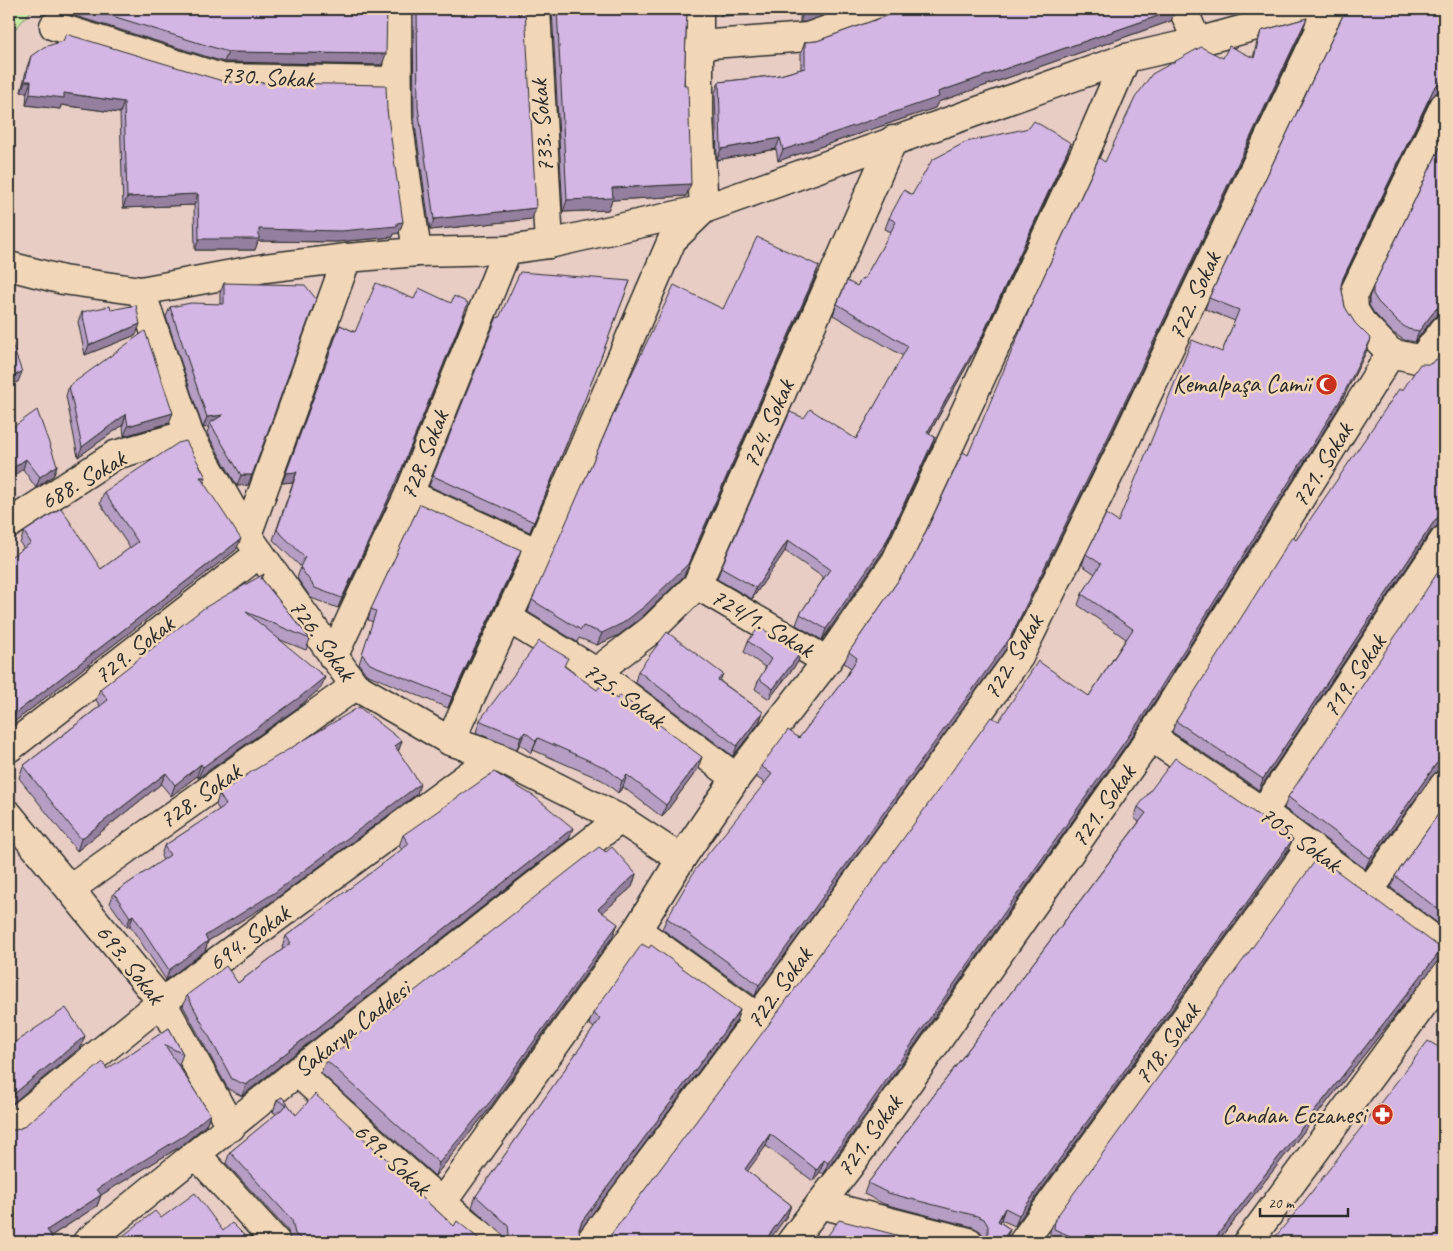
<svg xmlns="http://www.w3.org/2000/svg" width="1453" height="1251" viewBox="0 0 1453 1251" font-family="Caveat,sans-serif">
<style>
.green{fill:#c3eaa5;stroke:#778a68}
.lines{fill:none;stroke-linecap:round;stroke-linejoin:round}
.minor-casing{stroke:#2b2b2b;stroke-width:31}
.minor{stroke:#f1d7b8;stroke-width:28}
.wall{fill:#b59dc3;stroke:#2b2b2b}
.shaded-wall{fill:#947f9f;stroke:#2b2b2b}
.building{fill:#d3b6e3;stroke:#2b2b2b}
.labels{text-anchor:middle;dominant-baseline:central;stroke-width:5;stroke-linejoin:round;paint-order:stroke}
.street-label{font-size:25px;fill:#2b2b2b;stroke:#f1d7b8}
.poi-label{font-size:25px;fill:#2b2b2b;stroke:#f1d7b8;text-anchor:end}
</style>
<rect width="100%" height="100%" fill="#e8cdc5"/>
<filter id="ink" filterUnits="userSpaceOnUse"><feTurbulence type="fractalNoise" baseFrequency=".02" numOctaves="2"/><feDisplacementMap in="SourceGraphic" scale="10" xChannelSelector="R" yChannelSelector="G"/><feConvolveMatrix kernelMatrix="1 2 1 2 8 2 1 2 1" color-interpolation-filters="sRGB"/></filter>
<g filter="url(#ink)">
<path class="green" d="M9,9H33L9,36Z"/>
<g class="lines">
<defs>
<g id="minor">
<path d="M397,9L398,119L417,252"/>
<path d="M536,9L549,244"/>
<path d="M1183,9L1197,42"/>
<path d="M54,26L222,78L397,81"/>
<path d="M698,45L808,37L885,9"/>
<path d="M1444,106L1353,295L1354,310L1362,323L1391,353L1421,360L1444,330"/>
<path d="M9,266L63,280L141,291L265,268L347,258L417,252L507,250L549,244L704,209L1126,58L1197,42L1318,9"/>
<path d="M141,291L189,434L247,535L355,686L450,741L495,756L620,819L681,859"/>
<path d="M409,494L538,553"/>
<path d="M9,524L115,455L189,434"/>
<path d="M247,535L347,258"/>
<path d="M697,585L827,661"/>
<path d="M508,618L596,672L736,778"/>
<path d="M333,657L409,494L507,250"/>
<path d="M596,672L651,630L697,585L893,140"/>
<path d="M1151,737L1263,812L1444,947"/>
<path d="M450,741L538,553L672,240L704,209L699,116V9"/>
<path d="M9,748L260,553"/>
<path d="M1263,812L1444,540"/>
<path d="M9,815L162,1002L231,1127"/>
<path d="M70,889L355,686"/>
<path d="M1369,891L1444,785"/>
<path d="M637,930L758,1018"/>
<path d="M297,1072C361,1129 422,1189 490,1242"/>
<path d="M9,1126L162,1002L495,756"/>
<path d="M196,1154L276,1242"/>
<path d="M441,1204L637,930L681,859L736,778L827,661L896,561L1085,153L1126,58"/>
<path d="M820,1204L969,1242"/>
<path d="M87,1242L297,1072L620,819"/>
<path d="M590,1242L758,1018L1019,657L1121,450L1330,9"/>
<path d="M791,1242L850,1165L1151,737L1391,353"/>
<path d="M1023,1242L1311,846"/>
<path d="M1248,1242L1444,976"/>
</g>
</defs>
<use href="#minor" class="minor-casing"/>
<use href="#minor" class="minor"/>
</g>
<g class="wall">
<path d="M74,9H387L382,65L224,62L72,15Z"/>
<path d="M413,9H518V15H520L522,9L532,219L430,230L414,118Z"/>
<path d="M552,9H687L684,85L686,196L612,200L608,210L563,212Z"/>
<path d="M721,9H843L805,22H800V12L721,16Z"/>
<path d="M1345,9H1444V91L1436,93L1430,99L1342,282L1341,285L1345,307L1367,350L1337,410L1138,728L824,1174L820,1172L813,1181L766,1146L747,1171L791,1205L787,1216L607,1240L999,721L1089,696L1126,639L1078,605L1082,594L1095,574L1082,565L1086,554L1118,522L1222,352L1235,321L1205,309L1209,298L1345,11Z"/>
<path d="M1175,10L1171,21L938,102L935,108L778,161L776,149L717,160L715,93L719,82L780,75L801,69V53L805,42L817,41L894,13Z"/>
<path d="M1307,18L1303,29L1107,443L1006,649L755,996L662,929L667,918L765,783L756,777L761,766L799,738L846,677L851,668L844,663L849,652L913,559L968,455L1105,162L1223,58H1253L1257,42L1261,31Z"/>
<path d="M31,56L226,82L387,110L399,233L394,234L393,237L337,242L258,241L255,250H195L194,205L123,208L120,113L61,105L60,109L26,105L27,92H21L27,67Z"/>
<path d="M1444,139V315H1438L1432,320L1415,342L1404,340L1393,333L1374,313L1369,305V298L1373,287Z"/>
<path d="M1067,154L978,346L929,434L935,437L931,448L882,553L822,640L796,625L800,614L824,578L785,551L752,599L717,579L721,568L804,418L856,439L903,356L833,315L837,304L864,279L891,232L885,229L889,218L912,195Z"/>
<path d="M815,278L684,576L641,618L619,635L597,645L579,638L577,642L528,612L532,600L723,309Z"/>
<path d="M224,283L248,485L237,486L207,433L209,427L203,428L166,317L170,307L220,304V293Z"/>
<path d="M111,310L136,335L85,355L78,322L82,312Z"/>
<path d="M340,325L355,332L395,488L338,608L311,598L297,578L301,567L273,540L293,482L282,483Z"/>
<path d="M1444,349V524L1437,526L1431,531L1259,790L1172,732L1176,721L1296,540L1402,391L1430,364L1437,359Z"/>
<path d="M69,386L169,423L124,436L123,425L78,457L66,396Z"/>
<path d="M581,409L530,532L429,486L433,476Z"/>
<path d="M9,430L57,465L54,475L36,488L23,469Z"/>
<path d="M204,483L236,550L9,726L24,549L20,543L24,532L101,569L130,548L100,503L104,492Z"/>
<path d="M521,550L517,561L448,708L366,674L359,664L373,622L368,620L371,609Z"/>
<path d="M264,574L262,579L310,639L306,650L278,639L321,688L296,709L198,778L197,776L171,796L161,784L77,851L19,778L23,766L100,706L96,700L100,689Z"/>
<path d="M748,641L801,652L798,662L769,699L755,689L759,679L766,668L744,652Z"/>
<path d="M565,666L698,769L662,817L623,787L618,793L602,780L533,750L531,753L520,744L517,749L479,734L476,732L480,720Z"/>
<path d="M638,671L723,674L720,681L763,712L759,723L733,756L635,682Z"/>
<path d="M402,741L398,752L417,794L270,903L208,941L205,951L166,980L130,926L127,927L110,903L114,893L163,860L161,856L164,846L219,810L216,805L219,794Z"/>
<path d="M1437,771L1432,776L1365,869L1284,808L1288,797Z"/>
<path d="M1444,806V928L1391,888L1395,876Z"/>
<path d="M1138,807L1288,850L1015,1226L1001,1220L1000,1222L1010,1229L1005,1242H984V1237L980,1231L973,1227L884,1204L864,1194L868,1183L1139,822L1134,818Z"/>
<path d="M403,835L569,839L287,1060L242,1096L228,1089L183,1006L187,995L238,983L283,949L282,947L286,936L402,850L399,846Z"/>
<path d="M606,852L636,874L632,887L603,912L613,936L489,1109L435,1176L321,1073L326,1060Z"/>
<path d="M1442,949L1438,961L1217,1242H1053L1050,1241V1231L1055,1219Z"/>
<path d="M740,1010L736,1021L579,1231L580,1237L505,1241L504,1236L472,1207L476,1196L594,1028L589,1024L593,1013Z"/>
<path d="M169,1028L183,1054L179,1065H178L210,1114L206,1125L181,1146L101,1195L97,1206L51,1236L9,1242L16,1130L23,1127Z"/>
<path d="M282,1097L296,1115L417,1193L454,1226L483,1242H290L288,1231L226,1163L230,1152L277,1114L273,1112L277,1100Z"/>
</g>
<g class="shaded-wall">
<path d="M724,9H801L800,12L721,16Z"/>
<path d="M814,9H843L805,22H800L804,11Z"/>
<path d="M1175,10L1171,21L938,102L935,108L778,161L783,150L938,92Z"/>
<path d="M1307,18L1303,29L1107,443L1006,649L755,996L759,985Z"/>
<path d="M228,52L386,54L382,65L224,62Z"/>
<path d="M1444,80V88L1443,90L1436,93L1430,99L1339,289L1343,278L1434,88L1440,82Z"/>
<path d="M25,81H31L27,92H21Z"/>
<path d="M64,93L124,102L120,113L61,105L60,109L26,105L30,94Z"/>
<path d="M780,138L776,149L717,160L721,149Z"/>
<path d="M1071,143L1067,154L978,346L923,444L927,433Z"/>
<path d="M691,184L686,196L612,200L608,210L563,212L567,200L612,188Z"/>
<path d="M198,194L194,205L123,208L127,197Z"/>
<path d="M536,208L532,219L430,230L434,219Z"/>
<path d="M403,222L399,233L394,234L393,237L337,242L258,241L255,250H195L199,239L259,229Z"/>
<path d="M819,266L815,278L684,576L641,618L619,635L597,645L602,633Z"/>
<path d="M630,281L581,409L530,532L534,522Z"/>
<path d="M1443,304H1444V315H1438L1432,320L1415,342L1419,331L1436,309Z"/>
<path d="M465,313L395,488L338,608L342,598Z"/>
<path d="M140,324L136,335L85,355L89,345Z"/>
<path d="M1371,339L1367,350L1337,410L1138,728L824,1174L828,1163Z"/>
<path d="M22,372L18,382L9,386V377Z"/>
<path d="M173,413L169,423L124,436L128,426Z"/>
<path d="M126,414L123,425L78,457L82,447Z"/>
<path d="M223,415L210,423L209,427L203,428L207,417Z"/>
<path d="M935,437L931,448L882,553L822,640L826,629Z"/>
<path d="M26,459L23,469L9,479V471Z"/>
<path d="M57,465L54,475L36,488L40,477Z"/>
<path d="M297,472L293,482L282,483L286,473Z"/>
<path d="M241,475H252L248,485L237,486Z"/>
<path d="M200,477H206L202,488Z"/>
<path d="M1444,514V524L1437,526L1431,531L1259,790L1263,779L1435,520L1441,515Z"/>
<path d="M241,539L236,550L9,726V718Z"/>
<path d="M788,540L785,551L752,599L756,588Z"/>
<path d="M521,550L517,561L448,708L452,697Z"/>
<path d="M801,652L798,662L769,699L773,689Z"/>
<path d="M325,677L321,688L296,709L198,778L203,767Z"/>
<path d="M763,712L759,723L733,756L737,746Z"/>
<path d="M525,732L520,744L517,749L521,737Z"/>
<path d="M538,738L533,750L531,753L536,741Z"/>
<path d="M402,741L398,752L395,746Z"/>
<path d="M702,757L698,769L662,817L666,805Z"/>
<path d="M1444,759V770L1437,771L1432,776L1365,869L1370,858L1436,764L1441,760Z"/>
<path d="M201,764L197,776L171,796L175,785Z"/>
<path d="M166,773L161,784L77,851L81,839Z"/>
<path d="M627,775L623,787L618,793L622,781Z"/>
<path d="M420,784L417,794L270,903L208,941L205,951L166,980L169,970L205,936Z"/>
<path d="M573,828L569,839L287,1060L242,1096L246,1085L291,1049Z"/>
<path d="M1293,839L1288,850L1015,1226L1019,1215Z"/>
<path d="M636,874L632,887L593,921L598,909Z"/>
<path d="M133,915L130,926L127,927L130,917Z"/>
<path d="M618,924L613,936L489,1109L435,1176L439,1163Z"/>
<path d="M1442,949L1438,961L1217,1242H1212Z"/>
<path d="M740,1010L736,1021L578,1233L582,1221Z"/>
<path d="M85,1036L81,1047L9,1106V1098Z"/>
<path d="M210,1114L206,1125L181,1146L93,1200L97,1189Z"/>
<path d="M770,1134L766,1146L741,1180L745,1169Z"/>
<path d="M824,1160L820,1172L813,1181L817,1170Z"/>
<path d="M101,1195L97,1206L43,1241L47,1230Z"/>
<path d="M791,1205L787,1216L768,1242H764Z"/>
<path d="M1005,1208L1001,1220L994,1232L998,1221Z"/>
<path d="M1010,1229L1006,1240L1005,1242H1001Z"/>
</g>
<g class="building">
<path d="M90,9H387L386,54L228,52Z"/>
<path d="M417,9H518V15H520L522,9H525L536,208L434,219L418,107Z"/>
<path d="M557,9H687L684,85H688L691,184L612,188L613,198L567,200Z"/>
<path d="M804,9H814L804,11Z"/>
<path d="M900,9H1175V10L938,92L939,97L783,150L780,138L721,149L719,82L780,75L805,68V42L817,41L894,13Z"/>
<path d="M1346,9H1444V80L1440,82L1434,88L1343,278L1341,285L1345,307L1355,323L1371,339L1341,399L1142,717L828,1163L824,1160L817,1170L770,1134L745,1169L791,1205L764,1242H604L607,1240L775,1016L991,717L999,721L1038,661L1089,696L1133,629L1082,594L1101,564L1086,554L1106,514L1118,522L1192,340L1222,352L1239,310L1209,298Z"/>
<path d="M1307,18L1111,431L1010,638L759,985L667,918L695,870L772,774L761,766L788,730L799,738L846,677L857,658L849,652L913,559L963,452L968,455L1037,291L1099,158L1105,162L1135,98L1152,74L1201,47L1223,58L1229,46L1254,58L1261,31Z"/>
<path d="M66,34L226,82L386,85L387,110L403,222L397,223V226L341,231L259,229V239H199L198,194L127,197L124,102L64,93V98L30,94L31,81H25L31,56L44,47L63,41Z"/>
<path d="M1034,121L1071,143L982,336L927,433L935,437L886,542L826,629L800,614L830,569L788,540L756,588L721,568L790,412L804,418L810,409L856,439L908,346L837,304L847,281L857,286L862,278L864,279L896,222L889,218L904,190L912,195L932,160L966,142L1029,128Z"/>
<path d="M1444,139V304H1443L1436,309L1419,331L1408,329L1398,322L1378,302L1373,294V287Z"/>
<path d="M757,237L819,266L688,564L645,606L623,623L602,633L583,626L581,630L532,600L625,388L674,285L723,309Z"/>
<path d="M520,272L630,281L585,399L534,522L433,476L497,317L499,318Z"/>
<path d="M224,283L305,285L316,299L252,475H241L210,423L223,415L207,417L170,307L191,303L224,304Z"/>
<path d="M376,283L414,299L419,288L451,303L454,296L468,303L398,478L342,598L315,588L300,567L305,557L277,530L297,472L286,473L340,325L355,332Z"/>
<path d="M136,305L140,324L89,345L82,312L110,306L111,310Z"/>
<path d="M145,331L173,413L128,426L126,414L82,447L69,386Z"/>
<path d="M9,336L22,372L9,377Z"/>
<path d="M1444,349V514L1441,515L1435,520L1263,779L1176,721L1292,537L1296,540L1399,389L1402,391L1420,364H1430L1437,359Z"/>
<path d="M37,410L57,465L40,477L26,459L9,471V430Z"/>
<path d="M186,441L206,477H200L241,539L9,718V558L31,543L24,532L61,508L101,569L138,542L104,492L178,443Z"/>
<path d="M420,504L521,550L452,697L370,664L362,654L376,611L371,609Z"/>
<path d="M1444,563V759L1441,760L1436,764L1370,858L1288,797Z"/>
<path d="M264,574L261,578L310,639L246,612L325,677L300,697L203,767L201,764L175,785L166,773L81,839L23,766L108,700L100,689L204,608Z"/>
<path d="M759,627L801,652L773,689L759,679L771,659L748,641Z"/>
<path d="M667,632L723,674L718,680L763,712L737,746L638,671Z"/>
<path d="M539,641L568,658L564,666L597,690L600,686L617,699L620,695L702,757L666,805L627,775L622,781L606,768L538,738L536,741L525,732L521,737L483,722L480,720Z"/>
<path d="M359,707L402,741L395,746L420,784L274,893L205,936L208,941L169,970L133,915L130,917L114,893L170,855L164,846L226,805L219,794L251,772Z"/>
<path d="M1175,758L1293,839L1019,1215L1005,1208L998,1221L1010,1229L1001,1242H989L985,1240L988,1234V1226L984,1219L977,1216L888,1193L868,1183L1146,813L1138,807Z"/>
<path d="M494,772L535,797L573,828L291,1049L246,1085L232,1079L187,995L226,966L238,983L291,943L286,936L409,844L403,835Z"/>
<path d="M1444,806V914L1395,876Z"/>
<path d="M599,847L606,852L612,847L636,874L598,909L618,924L494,1097L439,1163L326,1060Z"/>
<path d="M1318,857L1442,949L1212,1242H1084L1054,1229L1055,1219Z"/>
<path d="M642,944L649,948L651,945L740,1010L582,1221L579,1229L580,1237L584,1242H504L507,1240L509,1234L508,1225L476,1196L600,1019L593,1013Z"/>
<path d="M66,1008L85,1036L9,1098V1046Z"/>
<path d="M169,1028L183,1054L165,1045L210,1114L185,1135L97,1189L101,1195L47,1230L55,1242H9V1130H16L23,1127L103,1062L107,1069Z"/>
<path d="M1428,1041L1444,1050V1242H1271L1300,1207Z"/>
<path d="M315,1094L419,1189L416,1192L454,1226L457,1221L483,1242H305L295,1234L292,1220L230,1152L287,1105L277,1100L282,1097L296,1115Z"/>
<path d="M195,1193L223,1231L232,1223L251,1242H115L155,1211L161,1218Z"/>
<path d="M839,1220L923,1242H823Z"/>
</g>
</g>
<defs>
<symbol id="mosque-disc" viewBox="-11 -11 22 22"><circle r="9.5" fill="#c8321e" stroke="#f1d7b8"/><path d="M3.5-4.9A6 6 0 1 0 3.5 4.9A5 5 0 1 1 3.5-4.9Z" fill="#fff"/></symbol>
<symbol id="pharmacy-disc" viewBox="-11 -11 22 22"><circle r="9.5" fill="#c8321e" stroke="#f1d7b8"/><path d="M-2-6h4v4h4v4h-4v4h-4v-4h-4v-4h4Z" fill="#fff"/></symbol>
</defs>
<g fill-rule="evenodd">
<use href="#mosque-disc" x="1314" y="372" width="25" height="25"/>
<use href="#pharmacy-disc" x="1370" y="1102" width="25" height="25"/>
</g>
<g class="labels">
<g class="street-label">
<text transform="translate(267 77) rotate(3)">730. Sokak</text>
<text transform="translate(542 126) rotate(-94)">733. Sokak</text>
<text transform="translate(1194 296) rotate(-65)">722. Sokak</text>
<text transform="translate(768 424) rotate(-66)">724. Sokak</text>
<text transform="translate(424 455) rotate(-68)">728. Sokak</text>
<text transform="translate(1322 465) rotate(-58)">721. Sokak</text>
<text transform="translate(83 480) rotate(-30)">688. Sokak</text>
<text transform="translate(762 623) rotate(30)">724/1. Sokak</text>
<text transform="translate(322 640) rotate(54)">726. Sokak</text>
<text transform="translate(134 650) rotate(-38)">729. Sokak</text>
<text transform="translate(1013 657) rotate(-59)">722. Sokak</text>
<text transform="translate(1354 676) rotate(-56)">719. Sokak</text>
<text transform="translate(624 695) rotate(36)">725. Sokak</text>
<text transform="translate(200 796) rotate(-35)">728. Sokak</text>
<text transform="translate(1103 806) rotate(-55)">721. Sokak</text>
<text transform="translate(1300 839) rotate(36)">705. Sokak</text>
<text transform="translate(249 938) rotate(-36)">694. Sokak</text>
<text transform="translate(130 964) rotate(52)">693. Sokak</text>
<text transform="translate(779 988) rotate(-54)">722. Sokak</text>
<text transform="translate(352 1029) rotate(-38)">Sakarya Caddesi</text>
<text transform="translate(1167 1044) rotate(-54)">718. Sokak</text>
<text transform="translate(869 1136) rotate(-54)">721. Sokak</text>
<text transform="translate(392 1159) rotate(43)">699. Sokak</text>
</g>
<g class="poi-label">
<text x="1311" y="384">Kemalpaşa Camii</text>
<text x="1366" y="1115">Candan Eczanesi</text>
</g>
</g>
<rect width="1453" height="1251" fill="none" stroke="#f1d7b8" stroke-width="30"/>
<rect x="15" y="15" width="1423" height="1221" fill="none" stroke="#2b2b2b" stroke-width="2" filter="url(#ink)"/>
<path d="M1260 1208v8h88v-8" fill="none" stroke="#2b2b2b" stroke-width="2.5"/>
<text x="1268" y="1208" font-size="15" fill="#2b2b2b" stroke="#f1d7b8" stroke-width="4" paint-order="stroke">20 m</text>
</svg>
